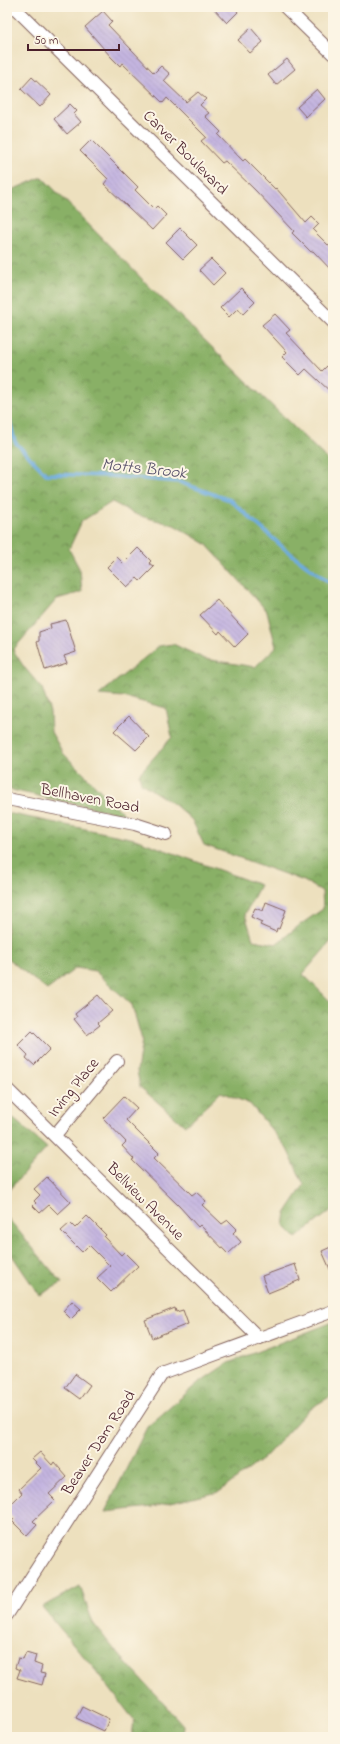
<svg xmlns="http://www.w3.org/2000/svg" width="340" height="1744" viewBox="0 0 340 1744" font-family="'Indie Flower',sans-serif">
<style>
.forest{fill:url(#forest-crowns);stroke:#6a6848}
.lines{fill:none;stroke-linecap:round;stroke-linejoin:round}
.stream{stroke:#6dace0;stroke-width:3.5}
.building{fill:url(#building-back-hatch)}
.minor-casing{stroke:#83635e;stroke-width:14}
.minor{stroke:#fff;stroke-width:12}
.labels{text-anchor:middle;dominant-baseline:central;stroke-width:4;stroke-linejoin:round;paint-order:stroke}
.street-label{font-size:16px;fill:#4a1f2b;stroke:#fcf5e5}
.water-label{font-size:17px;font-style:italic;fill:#56506a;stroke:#fcf5e5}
</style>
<defs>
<pattern id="forest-crowns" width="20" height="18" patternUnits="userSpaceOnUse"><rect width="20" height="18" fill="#89b066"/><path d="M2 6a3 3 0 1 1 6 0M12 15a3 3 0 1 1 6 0" fill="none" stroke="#728f54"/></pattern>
<pattern id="building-back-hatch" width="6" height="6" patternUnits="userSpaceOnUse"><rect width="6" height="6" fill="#c4b5e0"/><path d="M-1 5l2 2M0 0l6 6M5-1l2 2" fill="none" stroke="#aa9bc0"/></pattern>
</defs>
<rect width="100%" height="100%" fill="#fcf5e5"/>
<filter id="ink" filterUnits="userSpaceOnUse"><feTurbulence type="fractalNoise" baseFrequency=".025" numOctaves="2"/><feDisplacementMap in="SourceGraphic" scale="8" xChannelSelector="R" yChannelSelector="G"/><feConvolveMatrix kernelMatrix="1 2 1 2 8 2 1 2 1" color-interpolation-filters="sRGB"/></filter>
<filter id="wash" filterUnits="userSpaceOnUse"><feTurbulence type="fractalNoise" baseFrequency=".012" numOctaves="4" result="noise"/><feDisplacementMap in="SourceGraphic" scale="16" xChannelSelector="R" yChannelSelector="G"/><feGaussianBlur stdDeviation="0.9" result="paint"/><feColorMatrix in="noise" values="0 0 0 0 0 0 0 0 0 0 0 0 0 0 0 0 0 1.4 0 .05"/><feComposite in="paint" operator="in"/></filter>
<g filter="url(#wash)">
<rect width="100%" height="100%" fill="#ede0be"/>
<g class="forest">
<path d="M42,177L148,285L333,465V939L303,974L333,1004V1209L296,1238L284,1226L286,1212L304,1185L286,1147L250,1104L221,1092L185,1126L140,1087L137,1071L142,1040L132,1005L95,971L76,968L47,990L7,958V813L135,839L260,885L245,914L253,940L276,944L301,924L323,909L322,891L304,881L204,845L192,820L175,805L141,783L139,774L172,737L166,708L124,697L99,695L159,646L173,644L205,659L255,667L276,647L267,611L206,544L174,525L137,515L112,502L82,521L69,549L80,570L82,592L57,599L13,650L24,667L42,688L50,712L51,732L63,753L125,815L7,789V192Z"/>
<path d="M7,1113L47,1148L7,1192Z"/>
<path d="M7,1217L62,1283L39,1295L7,1248Z"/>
<path d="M333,1322V1395L309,1409L264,1458L219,1492L152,1507L105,1512L147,1427L198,1383L228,1363Z"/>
<path d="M80,1586L93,1623L114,1649L183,1725L182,1737H132L134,1720L96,1671L42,1607Z"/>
</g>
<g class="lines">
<path class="stream" d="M7,410L15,442L46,474L110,476L179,482L230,500L286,550L333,585"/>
</g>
<g id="blocks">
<g class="building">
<path d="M212,7H234L238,12L227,23Z"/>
<path d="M103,11L112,21L108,25L154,73L161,66L170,74L164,81L186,102L198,92L206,99L200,105L209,113L205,116L221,132L218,135L243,161L245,159L275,189L276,188L306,223L312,217L319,224L313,230L333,250V272L313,251L311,252L292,233L294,231L254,189L225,161L222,163L201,141L206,137L167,98L163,103L122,63L120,66L111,57L85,27Z"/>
<path d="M251,28L263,42L250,53L238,40Z"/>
<path d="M287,59L295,69L276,85L268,75Z"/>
<path d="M32,77L51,95L40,107L21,89Z"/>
<path d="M317,89L325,99L306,117L297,107Z"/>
<path d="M70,104L77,111L74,114L81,122L67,134L54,119Z"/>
<path d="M91,140L138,187L135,190L154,209L157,206L166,215L152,230L104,184L108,179L80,151Z"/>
<path d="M180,228L197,245L183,259L166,242Z"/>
<path d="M211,259L225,273L213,285L199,270Z"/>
<path d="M241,288L255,302L243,314L238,308L229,317L220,308Z"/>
<path d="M275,314L290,330L286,333L322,371L327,366L333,371V394L306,369L300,375L282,357L287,352L262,325Z"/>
<path d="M138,548L151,561L149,563L154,567L140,581L137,578L127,587L107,567L117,557L123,563Z"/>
<path d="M217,600L248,634L235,647L220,631L218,634L200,615Z"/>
<path d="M66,620L76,652L64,656L67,663L45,670L37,642L39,641V632L51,628L50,624Z"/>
<path d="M129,716L149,737L136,750L114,731Z"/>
<path d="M266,902L286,910L279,929L277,928L276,932L260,925L262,922L251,917L255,908L263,911Z"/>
<path d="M98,995L112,1011L98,1023L100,1025L87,1035L74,1019L77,1017L75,1014Z"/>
<path d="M32,1031L50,1049L34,1065L26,1058L28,1055L18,1045Z"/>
<path d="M124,1096L137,1108L126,1120L159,1153L154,1158L192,1195L196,1192L206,1201L202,1205L222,1224L228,1220L237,1229L233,1233L241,1242L228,1254L200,1225L198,1227L179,1206L132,1160L134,1159L122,1146L126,1142L103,1118Z"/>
<path d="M47,1177L71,1202L58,1214L49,1205L40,1213L33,1206L36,1203L34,1201L40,1195L34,1189Z"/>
<path d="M87,1216L106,1235L104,1237L121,1255L124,1252L138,1266L111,1292L97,1278L110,1266L89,1245L82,1252L61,1231L70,1223L75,1228Z"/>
<path d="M333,1246V1276L322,1251Z"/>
<path d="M295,1264L300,1280L268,1293L262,1276Z"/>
<path d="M72,1301L81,1309L71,1319L63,1311Z"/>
<path d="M175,1308L176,1312L183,1310L188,1324L152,1338L145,1320Z"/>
<path d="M75,1374L90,1385L80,1399L65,1388Z"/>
<path d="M40,1452L52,1465L54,1462L67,1477L49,1494L55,1500L33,1521L37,1525L27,1536L12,1521L14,1519L7,1512V1508L22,1493L19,1489L41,1468L32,1459Z"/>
<path d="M26,1652L36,1655L34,1663L42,1666L40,1673L45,1674L42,1685L17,1678L20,1670L15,1668L18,1658L23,1659Z"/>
<path d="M82,1706L109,1719L104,1731L76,1718Z"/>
</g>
</g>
</g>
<g filter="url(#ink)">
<use href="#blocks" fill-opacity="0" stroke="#83635e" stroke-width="1"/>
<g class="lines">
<defs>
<g id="minor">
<path d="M14,7L333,322"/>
<path d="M285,7L333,54"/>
<path d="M7,799L135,824L166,834"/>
<path d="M7,1089L259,1338"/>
<path d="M55,1135L117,1061"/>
<path d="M7,1615L162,1374L333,1311"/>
</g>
</defs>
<use href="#minor" class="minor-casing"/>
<use href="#minor" class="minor"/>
</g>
</g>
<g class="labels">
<g class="street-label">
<text transform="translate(185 153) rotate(45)">Carver Boulevard</text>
<text transform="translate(90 799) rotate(11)">Bellhaven Road</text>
<text transform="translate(74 1088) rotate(-51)">Irving Place</text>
<text transform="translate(145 1202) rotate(45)">Bellview Avenue</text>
<text transform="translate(99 1443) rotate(-57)">Beaver Dam Road</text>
</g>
<g class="water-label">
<text transform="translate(144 469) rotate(6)">Motts Brook</text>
</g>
</g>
<rect width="340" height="1744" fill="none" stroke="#fcf5e5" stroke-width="24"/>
<path d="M28 44v6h91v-6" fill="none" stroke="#4a1f2b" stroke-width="2"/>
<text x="34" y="44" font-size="12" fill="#4a1f2b" stroke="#fcf5e5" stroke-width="3" paint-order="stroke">50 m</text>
</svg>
